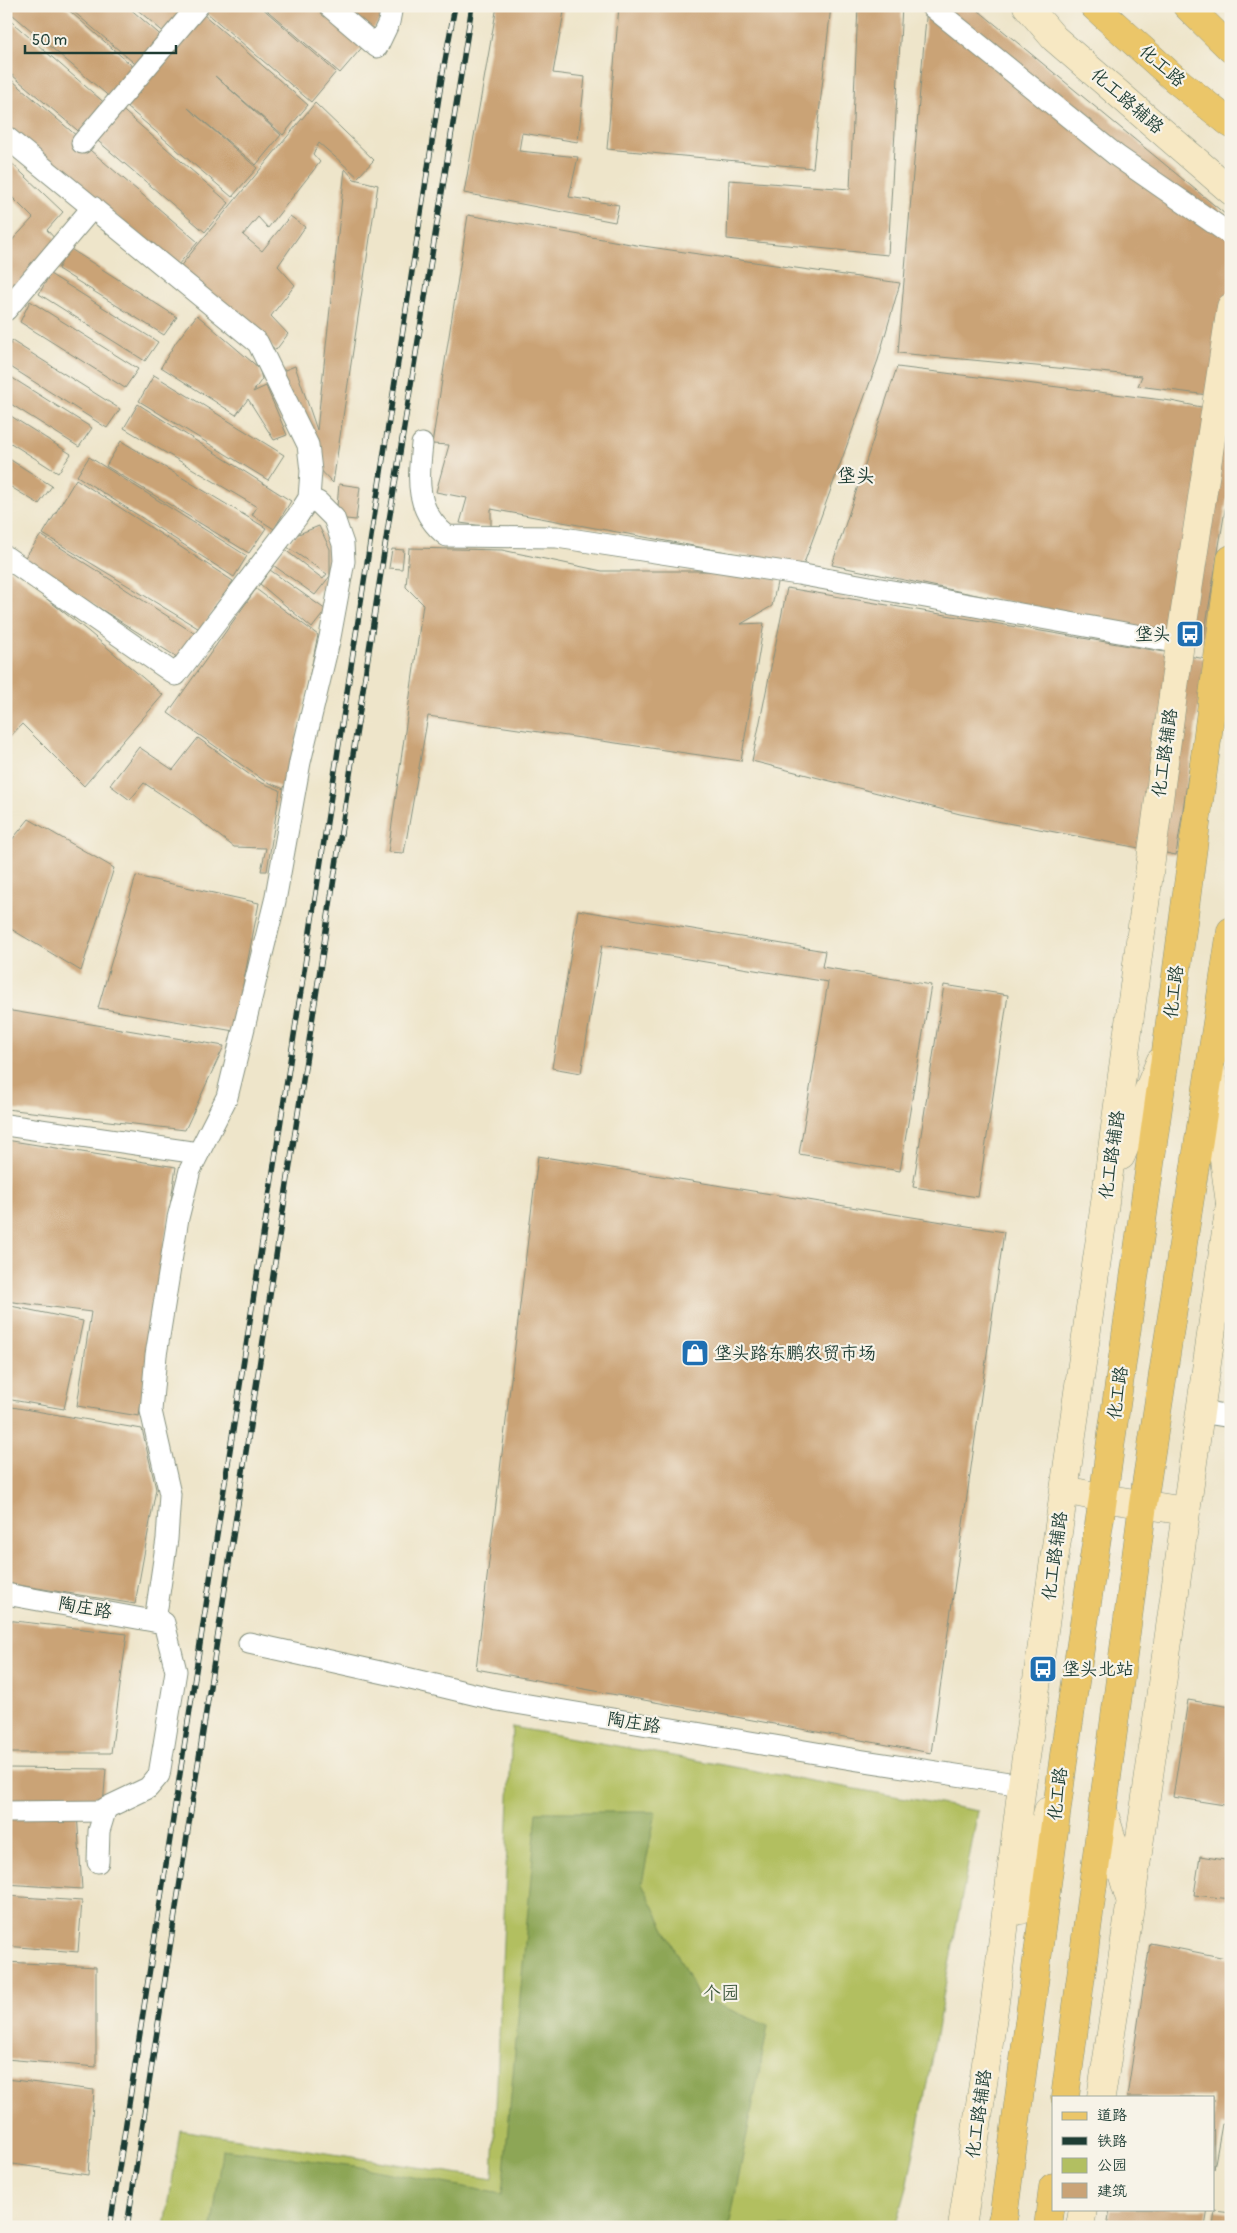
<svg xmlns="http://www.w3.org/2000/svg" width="1237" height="2233" viewBox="0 0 1237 2233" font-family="Pangolin,'LXGW WenKai TC',sans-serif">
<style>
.green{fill:#b2bf61;stroke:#687e4a}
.forest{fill:#8da657;stroke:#567246}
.building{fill:#caa376}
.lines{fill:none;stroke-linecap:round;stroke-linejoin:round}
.street-casing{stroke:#86917f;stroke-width:23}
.secondary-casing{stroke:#86917f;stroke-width:29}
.primary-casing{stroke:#86917f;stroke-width:29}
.highway-casing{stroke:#86917f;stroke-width:29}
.street{stroke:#fff;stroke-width:21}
.secondary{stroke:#f7e8c3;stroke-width:28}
.primary{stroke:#ebc669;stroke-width:28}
.highway{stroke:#ebc669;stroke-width:28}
.rail-casing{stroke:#1f3d34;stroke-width:5.5}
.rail{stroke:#f7f3e8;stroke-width:4;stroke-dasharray:11;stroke-linecap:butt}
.labels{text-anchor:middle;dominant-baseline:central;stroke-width:4.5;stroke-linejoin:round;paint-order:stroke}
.street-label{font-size:18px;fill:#1f3d34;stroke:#f7f3e8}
.poi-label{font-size:18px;fill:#1f3d34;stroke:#f7f3e8;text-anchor:start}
.park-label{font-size:18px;fill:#3c573d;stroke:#f7f3e8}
.neighbourhood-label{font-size:19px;fill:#1f3d34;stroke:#f7f3e8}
</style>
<rect width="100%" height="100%" fill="#f7f3e8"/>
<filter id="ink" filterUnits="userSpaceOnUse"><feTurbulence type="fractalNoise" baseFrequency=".02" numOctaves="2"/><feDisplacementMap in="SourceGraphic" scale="10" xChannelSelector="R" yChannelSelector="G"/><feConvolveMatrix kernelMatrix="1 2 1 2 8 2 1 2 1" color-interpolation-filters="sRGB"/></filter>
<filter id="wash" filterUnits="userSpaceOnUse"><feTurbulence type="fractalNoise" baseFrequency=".0096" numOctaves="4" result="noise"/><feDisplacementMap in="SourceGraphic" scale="20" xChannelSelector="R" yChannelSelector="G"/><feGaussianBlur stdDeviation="1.12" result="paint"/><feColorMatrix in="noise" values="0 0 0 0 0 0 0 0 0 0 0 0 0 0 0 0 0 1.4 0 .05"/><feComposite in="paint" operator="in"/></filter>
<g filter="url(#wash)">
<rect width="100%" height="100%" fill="#eee5ca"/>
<path class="green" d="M512,1727L978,1811L908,2184L896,2227H165L180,2130L493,2179Z"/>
<path class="forest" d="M537,1812H656L642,1883L698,1996L768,2026L729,2227H212L222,2149L354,2166L502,2194Z"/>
<g id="blocks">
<g class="building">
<path d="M6,6H64L137,70L112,99L6,9Z"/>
<path d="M67,6H127L165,39L140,68Z"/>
<path d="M133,6H192L167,35Z"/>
<path d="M199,6H260L336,72L311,102Z"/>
<path d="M262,6H322L365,44L340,73Z"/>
<path d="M336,6H382L388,11L369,34Z"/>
<path d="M497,6H565L553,73L585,77L578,142L522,133L519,151L578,157L569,197L619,205L615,222L464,193Z"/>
<path d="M619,6H831L813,168L607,149Z"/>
<path d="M858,6H902L888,255L727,239L729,180L850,189Z"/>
<path d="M927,6H973L1231,219V398L1138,386L1142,376L898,353Z"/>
<path d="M196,8L308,105L283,135L215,76L281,135L256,165L188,108L257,168L232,197L120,101Z"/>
<path d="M6,17L108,106L83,135L6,70Z"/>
<path d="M6,75L78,137L77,139L198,242L177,266L6,127Z"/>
<path d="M315,103L374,160L358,177L319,143L313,154L320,162L268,228L258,217L243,235L262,251L290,216L305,227L278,266L295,285L271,316L288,334L276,350L178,269Z"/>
<path d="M118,106L229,203L205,232L92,136Z"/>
<path d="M6,158L63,212L47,230L57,241L6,298V247L33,218L6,191Z"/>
<path d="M345,169L354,179L378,185L333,483L313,462L277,373L295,366L317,430Z"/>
<path d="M468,215L636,245L900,283L878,360L803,566L491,509V527L460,523L467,498L436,492L449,445L432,444Z"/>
<path d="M69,248L177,317L164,335L58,269Z"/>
<path d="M50,274L158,342L145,361L39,294Z"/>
<path d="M30,301L138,369L125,388L20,322Z"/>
<path d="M197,315L259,368L262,379L253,392L266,386L287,435L274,440L248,399L236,415L161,367L176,342Z"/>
<path d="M12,341L120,409L107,428L6,364V352Z"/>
<path d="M897,367L1171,401L1231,413V474L1203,642L832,565Z"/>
<path d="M6,374L92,428L79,447L6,401Z"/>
<path d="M154,375L284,455L268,480L139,401Z"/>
<path d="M138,404L291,501L274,529L252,515L257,507L124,428Z"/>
<path d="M6,413L71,454L58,473L6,440Z"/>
<path d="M121,441L266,528L249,553L106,466Z"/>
<path d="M6,457L52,486L39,504L6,484Z"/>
<path d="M89,457L247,556L234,577L77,476Z"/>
<path d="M76,479L233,581L201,630L43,534Z"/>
<path d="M339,484L360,487L356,520L336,518Z"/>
<path d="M319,526L330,549V576L315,595L273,565L284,549L323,579L327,574L287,547L296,535Z"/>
<path d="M41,535L197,635L180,659L23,560Z"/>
<path d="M409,548L502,550L602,571H710L778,578L772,606L741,624L764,623L741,761L428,716L404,853L388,852L423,604L406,587Z"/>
<path d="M392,549L404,550L402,569L389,568Z"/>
<path d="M6,567L89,632L163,695L84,786L22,724L6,741Z"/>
<path d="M270,570L326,610L312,628L260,584Z"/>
<path d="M787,588L1206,659L1176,855L960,814L752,761Z"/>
<path d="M256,589L318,635L286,790L263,780L168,713Z"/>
<path d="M198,738L260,782L280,790L267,871H261L266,848L234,847L191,814L144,783L130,800L110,785L139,747L173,770Z"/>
<path d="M29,819L114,868L81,971L6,926V847Z"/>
<path d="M136,876L259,903L234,1031L98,1008Z"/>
<path d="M578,910L825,951L822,967L931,985L900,1171L799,1154L828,982L602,945L581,1073L552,1068Z"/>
<path d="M944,985L1008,995L978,1197L913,1187Z"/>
<path d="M6,1010L224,1046L185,1130L6,1109Z"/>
<path d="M6,1140L176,1167L139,1416L77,1406L91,1312L6,1301Z"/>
<path d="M538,1156L1004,1232L931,1753L476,1669Z"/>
<path d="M6,1305L83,1321L64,1409L6,1399Z"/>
<path d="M6,1406L142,1429L156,1489L135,1604L6,1583Z"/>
<path d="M6,1620L127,1634L111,1753H6Z"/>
<path d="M1188,1700L1231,1707V1806L1173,1797Z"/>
<path d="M6,1768L106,1769L103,1806L6,1805Z"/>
<path d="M77,1813L82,1889L6,1884V1815Z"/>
<path d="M1200,1856L1231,1861V1899L1194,1895Z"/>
<path d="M6,1896L82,1901L78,1952L6,1946Z"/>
<path d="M1150,1943L1231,1959V2070L1227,2092H1231V2126L1222,2124L1214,2169L1213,2097H1127Z"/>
<path d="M6,1962L96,1967V2067L6,2059Z"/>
<path d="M6,2079L94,2090L88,2175L6,2163Z"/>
<path d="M1110,2209H1208L1205,2227H1107Z"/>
<path d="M1215,2211L1231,2213V2227H1213Z"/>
</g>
</g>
</g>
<g filter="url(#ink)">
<use href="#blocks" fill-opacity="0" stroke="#86917f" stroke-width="1"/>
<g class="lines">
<defs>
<g id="street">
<path d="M329,6L377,47L389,22L392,6"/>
<path d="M931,6L1117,156L1231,235"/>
<path d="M6,137L258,343L308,445L311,471L309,498L297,517L176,675L6,557"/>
<path d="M82,143L198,6"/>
<path d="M6,310L93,207"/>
<path d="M422,444C418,481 415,511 447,536L557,537L798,574L1180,643"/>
<path d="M6,1125L198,1153"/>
<path d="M1200,1412L1231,1417"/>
<path d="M6,1594L164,1623L176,1671L159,1775L148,1788L106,1808L99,1831L98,1862"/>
<path d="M155,1621L167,1539L170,1494L151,1411L156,1355L178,1218L190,1170L227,1097L275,901L300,762L330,637L344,561L343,544L334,518L318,502L309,498"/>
<path d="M249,1643L398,1676L498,1700L858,1760L1022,1785"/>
<path d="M6,1812L105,1811"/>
</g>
<g id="secondary">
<path d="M1027,6L1054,38L1231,191"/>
<path d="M1212,1073L1230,1203"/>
<path d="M1121,1156L1160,1062"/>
<path d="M1065,1490L1103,1498L1185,1511"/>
<path d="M1104,1813L1129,1896"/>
<path d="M1021,1910L1048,1811"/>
<path d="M1101,2097C1149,1798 1186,1498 1231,1198"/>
<path d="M962,2227L995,2002L1022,1785L1103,1217L1180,643L1231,307"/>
<path d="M1080,2227L1083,2209"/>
</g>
<g id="primary">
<path d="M1094,6L1175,79L1231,124"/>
<path d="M1187,6L1231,49"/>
<path d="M1065,2097L1143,1504L1231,931"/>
<path d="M1002,2227L1064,1755L1103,1498L1167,1044L1231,559"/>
<path d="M1048,2227L1053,2187"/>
</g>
<path id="highway" d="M1000,2227L1004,2214"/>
</defs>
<use href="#street" class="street-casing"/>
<use href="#secondary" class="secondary-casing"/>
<use href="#primary" class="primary-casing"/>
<use href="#highway" class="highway-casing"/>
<use href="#street" class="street"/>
<use href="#secondary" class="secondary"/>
<use href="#primary" class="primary"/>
<use href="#highway" class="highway"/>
<defs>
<g id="rail">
<path d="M110,2227L442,77L455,6"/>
<path d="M127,2227L387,533L472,6"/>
</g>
</defs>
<use href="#rail" class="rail-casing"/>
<use href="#rail" class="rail"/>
</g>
</g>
<defs>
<symbol id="bus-square" viewBox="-11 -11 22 22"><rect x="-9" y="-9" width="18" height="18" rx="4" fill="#1f6fb2" stroke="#f7f3e8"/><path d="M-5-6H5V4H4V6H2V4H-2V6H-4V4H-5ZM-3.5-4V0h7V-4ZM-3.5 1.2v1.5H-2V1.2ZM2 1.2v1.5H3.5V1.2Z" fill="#fff"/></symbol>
<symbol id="shop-square" viewBox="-11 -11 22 22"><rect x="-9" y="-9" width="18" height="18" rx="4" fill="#1f6fb2" stroke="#f7f3e8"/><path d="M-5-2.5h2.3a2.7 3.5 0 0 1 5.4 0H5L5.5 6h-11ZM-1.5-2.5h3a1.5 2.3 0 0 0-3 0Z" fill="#fff"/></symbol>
</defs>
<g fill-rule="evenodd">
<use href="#bus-square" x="1174" y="618" width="32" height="32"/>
<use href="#shop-square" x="679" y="1337" width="32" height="32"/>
<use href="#bus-square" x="1027" y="1653" width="32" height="32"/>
</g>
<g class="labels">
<g class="street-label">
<text transform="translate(1162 66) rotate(41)">化工路</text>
<text transform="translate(1127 101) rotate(41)">化工路辅路</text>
<text transform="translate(1165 753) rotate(-82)">化工路辅路</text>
<text transform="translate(1174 992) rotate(-83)">化工路</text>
<text transform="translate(1112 1155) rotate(-82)">化工路辅路</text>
<text transform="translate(1118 1393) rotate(-82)">化工路</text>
<text transform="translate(1055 1556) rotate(-82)">化工路辅路</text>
<text transform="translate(85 1608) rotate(10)">陶庄路</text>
<text transform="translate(634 1723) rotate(9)">陶庄路</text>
<text transform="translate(1058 1794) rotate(-83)">化工路</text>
<text transform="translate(979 2114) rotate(-82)">化工路辅路</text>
</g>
<g class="poi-label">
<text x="1171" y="634" text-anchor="end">垡头</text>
<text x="714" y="1353">垡头路东鹏农贸市场</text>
<text x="1062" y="1669">垡头北站</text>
</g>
<g class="park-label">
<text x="721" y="1993">个园</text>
</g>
<g class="neighbourhood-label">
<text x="856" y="476">垡头</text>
</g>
</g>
<rect width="1237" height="2233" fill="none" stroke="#f7f3e8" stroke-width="25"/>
<rect x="1052" y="2096" width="162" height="115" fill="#f7f3e8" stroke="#a1aaa0"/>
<rect x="1062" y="2112" width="25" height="8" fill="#ebc669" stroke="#a1aaa0"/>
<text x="1097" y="2120" font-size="15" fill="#1f3d34">道路</text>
<rect x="1062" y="2137" width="25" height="8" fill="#1f3d34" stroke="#a1aaa0"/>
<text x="1097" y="2146" font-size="15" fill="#1f3d34">铁路</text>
<rect x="1062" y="2158" width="25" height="15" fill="#b2bf61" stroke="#a1aaa0"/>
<text x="1097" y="2170" font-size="15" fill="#1f3d34">公园</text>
<rect x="1062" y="2183" width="25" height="15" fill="#caa376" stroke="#a1aaa0"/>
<text x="1097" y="2196" font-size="15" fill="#1f3d34">建筑</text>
<path d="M25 45v8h151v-8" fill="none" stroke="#1f3d34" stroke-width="2.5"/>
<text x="32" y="45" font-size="15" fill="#1f3d34" stroke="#f7f3e8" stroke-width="4" paint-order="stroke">50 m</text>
</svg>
